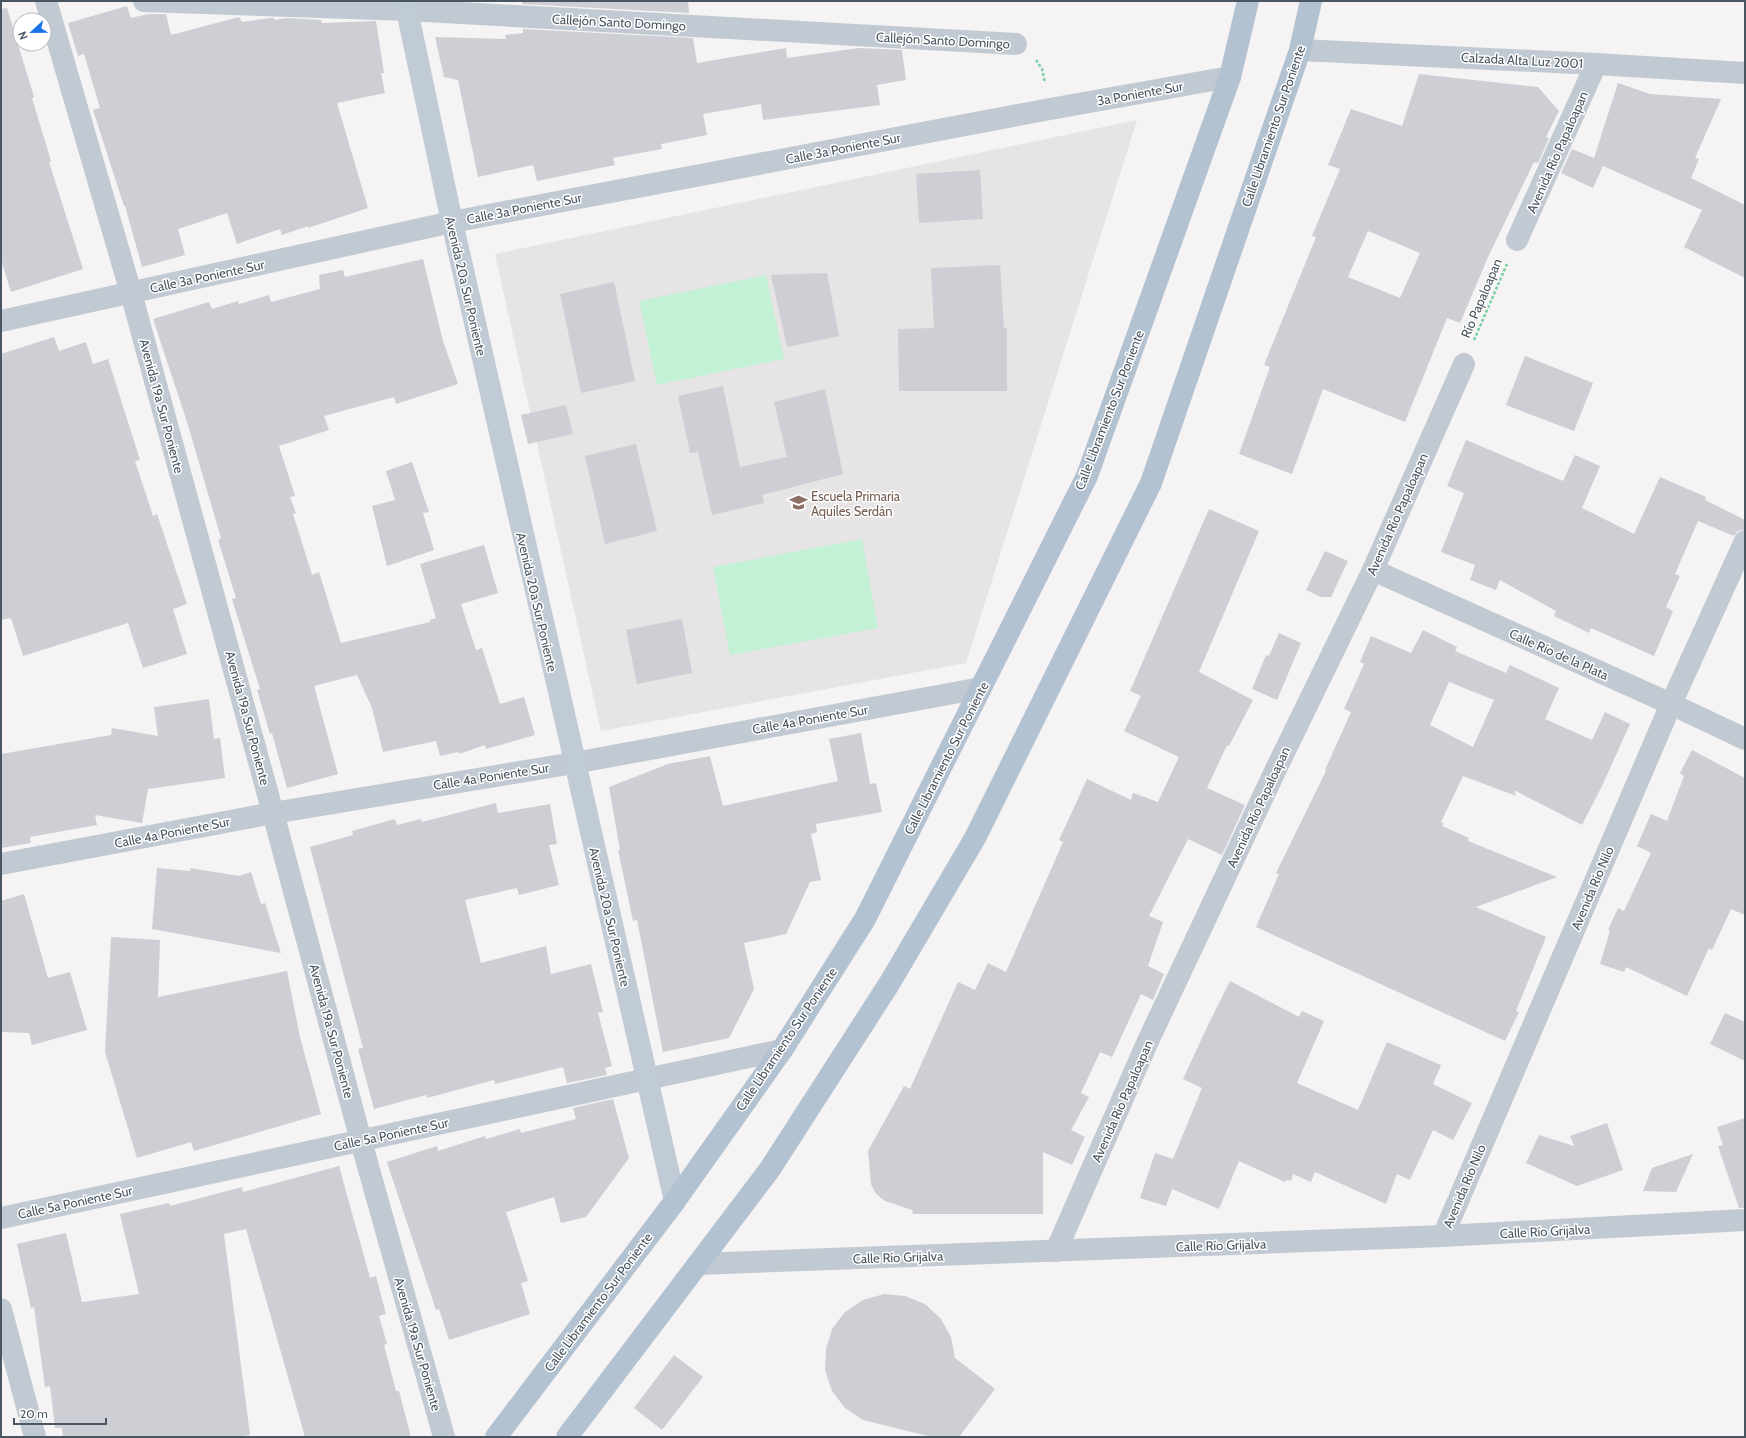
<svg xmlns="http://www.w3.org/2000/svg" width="1746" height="1438" viewBox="0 0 1746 1438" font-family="Cabin,sans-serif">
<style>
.education{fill:#e6e4e5}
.green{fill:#c3f1d5}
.building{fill:#cdcfd5;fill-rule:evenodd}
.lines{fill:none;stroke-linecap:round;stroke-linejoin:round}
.path{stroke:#7ad0a6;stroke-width:2.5;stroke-dasharray:3 2;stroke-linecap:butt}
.street{stroke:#c1cad2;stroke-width:22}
.secondary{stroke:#c1cbd6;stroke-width:22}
.primary{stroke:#b3c2d1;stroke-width:22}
.labels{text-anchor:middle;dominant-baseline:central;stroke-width:3;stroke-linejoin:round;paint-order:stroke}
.street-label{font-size:13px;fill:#4a5661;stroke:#fff}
.education-label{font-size:13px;fill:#785e54;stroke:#fff;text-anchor:start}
</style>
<rect width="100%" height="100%" fill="#f5f3f3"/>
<path class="education" d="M1137,120L966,663L601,731L495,254Z"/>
<g class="green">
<path d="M766,275L784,359L657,385L639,301Z"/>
<path d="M862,539L878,628L730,655L713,567Z"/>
</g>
<g class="building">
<path d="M522,1H688L689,13L522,4Z"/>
<path d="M127,6L131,18L148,14H166L171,35L239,17L242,22L270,18H274L275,20L287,18L321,20L322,23L376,21L384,73H381L385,93L337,103L368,208L308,228V226L282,235L280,229L237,244L227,213L178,229L185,255L142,267L125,206H124L93,110L100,108L84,54L78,56L68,23Z"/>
<path d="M7,8L34,97L32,98L51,161L49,162L83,269L11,292L1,260V9Z"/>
<path d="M523,29L693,38L697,63L786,48L787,58L859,48L902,50L906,80L877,85L880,105L763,120L761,104L703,114L707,135L661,144L662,149L613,158L615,165L537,181L533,165L478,177L458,80L444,77L435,37L506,39L505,35L523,33Z"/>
<path d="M1419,74L1538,87L1559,111L1546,137L1549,138L1538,163L1534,162L1489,255L1460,323L1447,318L1405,422L1323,389L1292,474L1239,454L1270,367L1264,365L1316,237L1312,236L1340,169L1328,165L1351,109L1402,126ZM1368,231L1420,253L1400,298L1348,277Z"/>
<path d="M1618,83L1650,94L1721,99L1695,158L1699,159L1691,178L1745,205V278L1684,247L1702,210L1603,166L1593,188L1561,173L1572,149L1594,158Z"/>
<path d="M980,170L983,219L919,223L916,174Z"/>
<path d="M423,259L443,341L458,384L396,404L394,397L324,416L329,430L279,446L295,496L290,497L296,513L293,514L312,575L319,572L341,643L430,622V620L436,618L420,564L484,545L498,593L461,604L476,650L482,648L500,704L524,697L535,735L486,749L485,745L459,754V752L440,756L436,741L383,752L372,708L357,675L314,686L338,774L287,788L272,733L270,734L257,690L260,689L232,599L236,598L218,540L221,538L187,422L153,319L209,302L212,309L238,301L239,304L269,295L271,302L320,289L319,275L343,270L345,277Z"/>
<path d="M1000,265L1004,328H1007V391H899L898,329L934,328L931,268Z"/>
<path d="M827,273L839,336L787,347L771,275Z"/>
<path d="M614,282L635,381L581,393L560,294Z"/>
<path d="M54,337L59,351L86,342L93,364L108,359L140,460L135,461L153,516L157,514L187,604L173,609L187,654L143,668L128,623L23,656L11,618L1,620V354Z"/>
<path d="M1525,356L1593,383L1574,431L1506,405Z"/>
<path d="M723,386L740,467L787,457L774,402L825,389L843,474L762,495L764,503L712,515L698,452L690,453L678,396Z"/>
<path d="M566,405L573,434L528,444L521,415Z"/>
<path d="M1466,440L1563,481L1575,455L1600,466L1582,508L1634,534L1660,477L1706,497L1705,500L1745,520V529L1738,531L1734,536L1698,521L1675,574L1680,576L1666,607L1673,611L1654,656L1591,628L1589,633L1554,616L1556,611L1500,580L1496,590L1470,580L1475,565L1441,552L1464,493L1447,486Z"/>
<path d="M636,444L657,531L605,544L585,456Z"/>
<path d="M412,462L429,512L423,513L434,550L387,566L372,506L395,500L386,471Z"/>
<path d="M1209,509L1259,531L1199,672L1253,700L1229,746L1227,745L1207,788L1245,805L1222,855L1188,839L1149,916L1163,922L1148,966L1164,974L1153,1000L1141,994L1112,1057L1100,1052L1081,1093L1089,1097L1071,1130L1085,1137L1072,1165L1043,1152V1214H913L912,1210L885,1201L876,1194L871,1184L868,1151L904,1086L910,1089L958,982L975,990L988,963L1006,972L1063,842L1059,840L1087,779L1131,800L1133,793L1158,802L1179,757L1124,731L1141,696L1130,691Z"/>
<path d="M1325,551L1348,561L1331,597H1321L1306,590Z"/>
<path d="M682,619L692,673L637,684L626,630Z"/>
<path d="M1423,630L1457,647L1455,651L1506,673L1510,665L1559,688L1545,719L1592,740L1605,712L1630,724L1602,786L1582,825L1514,790L1516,796L1463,776L1441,822L1444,824L1442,826L1469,838L1468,841L1557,877L1476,907L1546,937L1516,1011L1519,1012L1505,1041L1256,927L1279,874L1276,873L1326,771L1325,770L1351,712L1344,709L1364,664L1360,662L1371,636L1411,653ZM1449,682L1494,700L1473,747L1430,725Z"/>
<path d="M1279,633L1301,643L1277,700L1252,689L1266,655L1269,656Z"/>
<path d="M209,699L214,739L220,738L225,778L148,789L142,823L95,815L97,825L30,837L31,843L1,848V754L111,735L112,728L158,736L154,707Z"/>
<path d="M861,733L870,784L876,783L882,812L816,824L817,832L811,834L821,880L810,882L786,934L744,943L754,989L729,1038L663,1052L637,920L633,921L618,850H620L609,787L668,764L710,756L723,806L838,781L829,739Z"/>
<path d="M1692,750L1745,778V915L1731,909L1712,950L1709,948L1687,996L1626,967L1624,972L1600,964L1610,931L1608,930L1618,908L1624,911L1651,853L1637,846L1651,814L1667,821L1684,776L1680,773Z"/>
<path d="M496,803L498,813L550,804L557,844L549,845L559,885L519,895L517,888L465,900L481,963L546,946L551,974L591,964L603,1012L598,1013L612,1066L605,1068L607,1075L567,1083L563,1067L495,1084L494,1080L427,1098L426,1095L374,1109L358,1049L363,1048L310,847L353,835L352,831L395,819L397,825L421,819L422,822Z"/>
<path d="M157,868L190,871V868L239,876L251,872L261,904L265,903L281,953L152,929Z"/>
<path d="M24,894L48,978L70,972L87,1030L32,1045L29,1033L1,1032V901Z"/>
<path d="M111,937L160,940L158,997L287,971L300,1037L321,1114L194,1151L191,1142L137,1158L105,1052Z"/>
<path d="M1230,981L1299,1017L1302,1011L1324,1021L1297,1083L1358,1110L1387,1042L1441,1065L1433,1084L1472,1103L1453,1140L1433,1130L1410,1180L1397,1174L1386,1204L1315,1172L1311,1182L1293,1174L1291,1181L1287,1180L1285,1182L1239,1161L1219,1209L1172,1189L1166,1206L1140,1198L1155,1153L1173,1159L1202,1088L1183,1079L1208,1025Z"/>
<path d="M1725,1013L1745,1022V1061L1710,1044Z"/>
<path d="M613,1099L629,1158L586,1217L561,1223L554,1197L506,1212L528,1281L521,1283L530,1314L449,1340L439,1309L436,1310L387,1162L437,1146L438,1151L485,1136L486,1139L520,1129L521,1133L576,1119L573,1108Z"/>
<path d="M1745,1118V1208H1739L1718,1146L1723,1145L1717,1127Z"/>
<path d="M1607,1123L1623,1170L1577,1186L1526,1163L1539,1135L1574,1146L1570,1136Z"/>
<path d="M1693,1154L1676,1192L1643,1191L1652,1168Z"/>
<path d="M339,1166L370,1278L376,1276L386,1314L379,1316L387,1344L384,1345L396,1391H399L411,1437H305L246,1229L224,1234L250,1435L233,1437H63L62,1428H55L50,1386L45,1387L34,1307L31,1308L17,1244L66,1233L82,1302L139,1294L120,1214L169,1203L170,1206L242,1187L243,1192Z"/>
<path d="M884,1294L905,1296L925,1304L941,1319L951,1337L955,1358L995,1389L959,1437H932L863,1420L845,1408L832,1391L825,1370L826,1349L832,1329L845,1312L863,1300Z"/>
<path d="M674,1355L703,1377L662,1430L634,1408Z"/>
</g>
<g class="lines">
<g class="path">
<path d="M1036,60L1042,69L1045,83"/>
<path d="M1474,340L1507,264"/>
</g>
<g class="street">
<path d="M46,1L131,293L273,813L361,1141L444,1437"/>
<path d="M144,1L407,10L1016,44"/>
<path d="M1300,50L1596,64L1745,73"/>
<path d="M1517,240L1596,64"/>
<path d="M1,321L452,222L1050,109L1230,77"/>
<path d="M1373,570L1671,704L1745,739"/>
<path d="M1,864L273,813L574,763L981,688"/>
<path d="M1,1218L782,1050"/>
<path d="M1443,1236L1671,704L1745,541"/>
<path d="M1056,1251L1148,1041L1276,769L1373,570L1464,364"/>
<path d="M698,1264L1443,1236L1745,1220"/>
<path d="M1,1309L35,1437"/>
</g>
<path class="secondary" d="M405,1L452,222L675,1201"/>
<g class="primary">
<path d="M496,1437L675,1201L782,1050L865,919L1087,476L1230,77L1248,1"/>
<path d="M567,1437L770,1169L889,984L975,838L1151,483L1300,50L1311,1"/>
</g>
</g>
<defs>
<symbol id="school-bare" viewBox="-9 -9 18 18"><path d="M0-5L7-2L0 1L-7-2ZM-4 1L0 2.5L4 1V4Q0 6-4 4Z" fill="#8d6e63" stroke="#fff" stroke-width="2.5" paint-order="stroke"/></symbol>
</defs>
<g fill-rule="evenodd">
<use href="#school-bare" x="786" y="490" width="25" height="25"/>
</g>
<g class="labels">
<g class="street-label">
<text transform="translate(619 22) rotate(3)">Callejón Santo Domingo</text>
<text transform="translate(943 40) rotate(3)">Callejón Santo Domingo</text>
<text transform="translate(1522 60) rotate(3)">Calzada Alta Luz 2001</text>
<text transform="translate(1140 93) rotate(-10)">3a Poniente Sur</text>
<text transform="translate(1273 126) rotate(-71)">Calle Libramiento Sur Poniente</text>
<text transform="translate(843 148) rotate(-11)">Calle 3a Poniente Sur</text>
<text transform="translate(1557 152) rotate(-66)">Avenida Río Papaloapan</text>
<text transform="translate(524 208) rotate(-11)">Calle 3a Poniente Sur</text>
<text transform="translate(207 276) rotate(-12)">Calle 3a Poniente Sur</text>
<text transform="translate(466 286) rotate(77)">Avenida 20a Sur Poniente</text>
<text transform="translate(1481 298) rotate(-67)">Río Papaloapan</text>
<text transform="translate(162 406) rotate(75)">Avenida 19a Sur Poniente</text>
<text transform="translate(1109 410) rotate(-69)">Calle Libramiento Sur Poniente</text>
<text transform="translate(1397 514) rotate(-66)">Avenida Río Papaloapan</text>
<text transform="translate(537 602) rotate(77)">Avenida 20a Sur Poniente</text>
<text transform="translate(1559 654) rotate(24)">Calle Río de la Plata</text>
<text transform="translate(248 718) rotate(75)">Avenida 19a Sur Poniente</text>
<text transform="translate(810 719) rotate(-10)">Calle 4a Poniente Sur</text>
<text transform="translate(946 758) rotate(-63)">Calle Libramiento Sur Poniente</text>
<text transform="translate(491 776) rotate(-9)">Calle 4a Poniente Sur</text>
<text transform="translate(1258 807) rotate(-65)">Avenida Río Papaloapan</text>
<text transform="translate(172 832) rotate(-11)">Calle 4a Poniente Sur</text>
<text transform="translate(1592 888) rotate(-67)">Avenida Río Nilo</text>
<text transform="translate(610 917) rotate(77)">Avenida 20a Sur Poniente</text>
<text transform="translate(332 1031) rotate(75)">Avenida 19a Sur Poniente</text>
<text transform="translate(786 1039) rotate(-56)">Calle Libramiento Sur Poniente</text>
<text transform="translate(1122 1101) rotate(-66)">Avenida Río Papaloapan</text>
<text transform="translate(391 1134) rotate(-12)">Calle 5a Poniente Sur</text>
<text transform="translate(1464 1186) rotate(-67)">Avenida Río Nilo</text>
<text transform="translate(75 1202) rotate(-12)">Calle 5a Poniente Sur</text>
<text transform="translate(1545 1231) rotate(-3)">Calle Río Grijalva</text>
<text transform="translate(1221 1245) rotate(-2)">Calle Río Grijalva</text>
<text transform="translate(898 1257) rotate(-2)">Calle Río Grijalva</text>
<text transform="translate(598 1302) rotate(-53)">Calle Libramiento Sur Poniente</text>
<text transform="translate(418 1344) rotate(74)">Avenida 19a Sur Poniente</text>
</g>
<g class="education-label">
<text x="811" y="496">Escuela Primaria<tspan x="811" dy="15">Aquiles Serdán</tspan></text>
</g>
</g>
<rect width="1746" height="1438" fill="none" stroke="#4a5661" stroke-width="4"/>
<g transform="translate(32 32) rotate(248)"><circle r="19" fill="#ffffff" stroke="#b7bbc0"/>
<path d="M0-3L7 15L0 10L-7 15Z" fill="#1a73e8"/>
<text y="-6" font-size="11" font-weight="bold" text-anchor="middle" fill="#4a5661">N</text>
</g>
<path d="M14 1418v6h92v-6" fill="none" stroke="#4a5661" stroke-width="2"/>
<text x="20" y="1418" font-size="12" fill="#4a5661" stroke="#ffffff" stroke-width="3" paint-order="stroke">20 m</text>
</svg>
